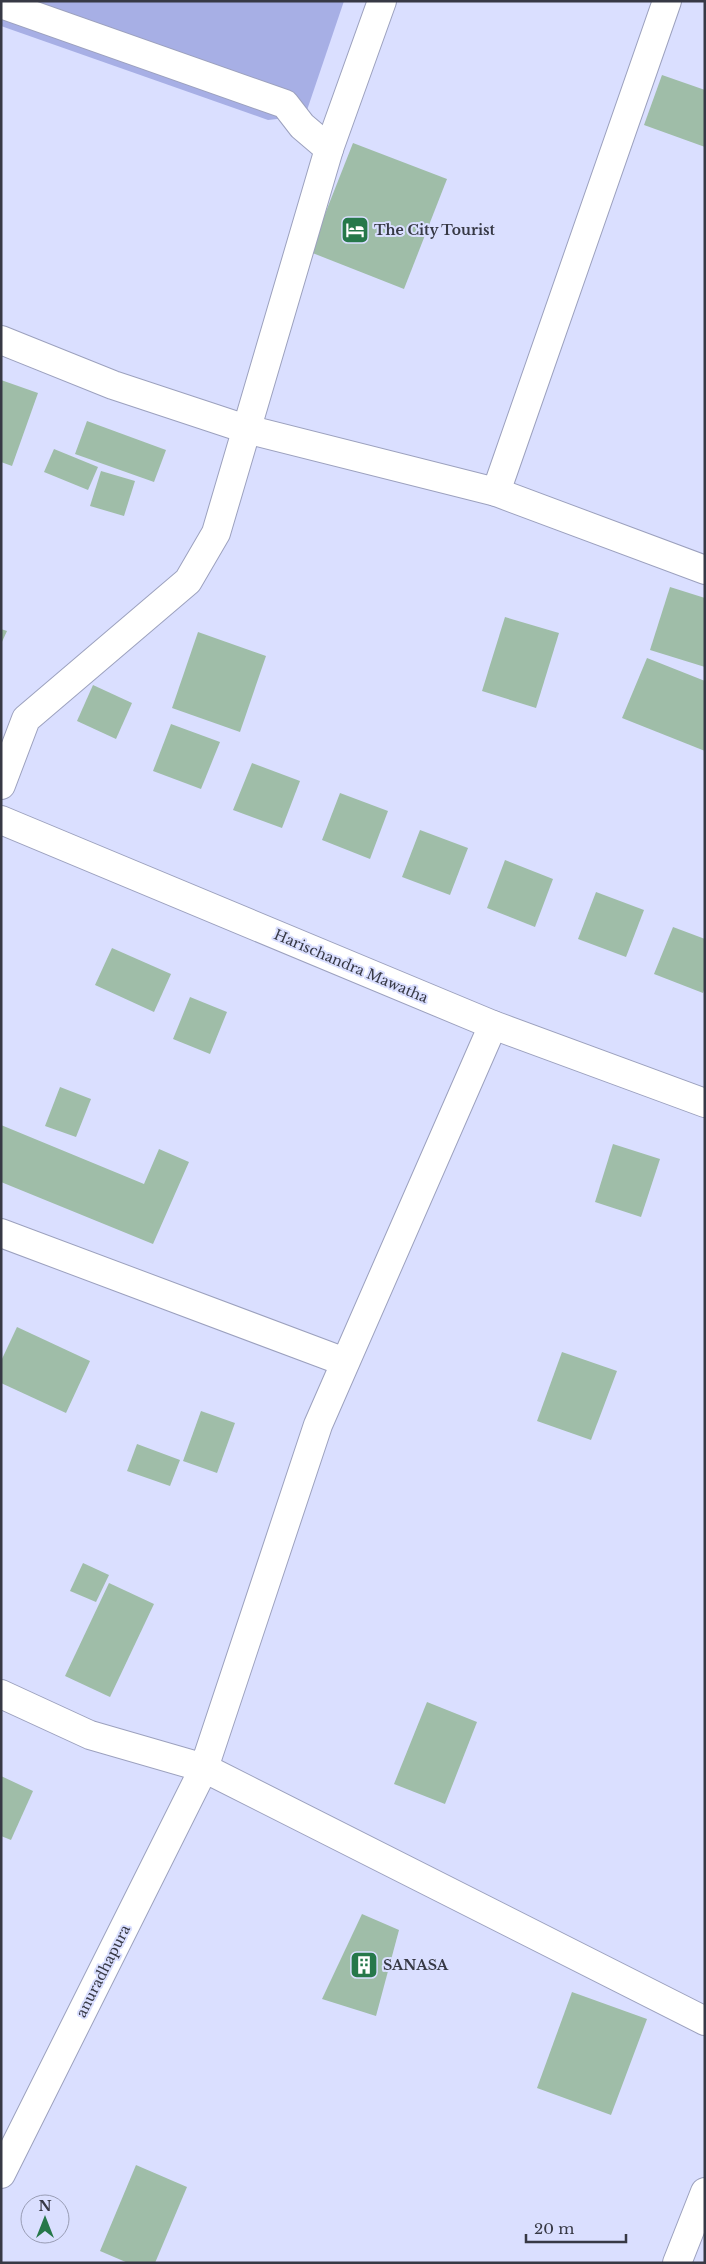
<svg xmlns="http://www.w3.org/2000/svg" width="706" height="2264" viewBox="0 0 706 2264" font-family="'Libre Baskerville',serif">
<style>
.green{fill:#a7afe5}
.building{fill:#9fbda8}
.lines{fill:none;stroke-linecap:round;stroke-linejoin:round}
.minor-casing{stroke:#9ca1be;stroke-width:30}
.major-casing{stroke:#9ca1be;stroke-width:30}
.minor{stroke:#fff;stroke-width:28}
.major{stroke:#fff;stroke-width:28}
.labels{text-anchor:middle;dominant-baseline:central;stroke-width:4;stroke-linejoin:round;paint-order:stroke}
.poi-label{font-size:14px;font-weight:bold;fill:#373945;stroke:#dadfff;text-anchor:start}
.street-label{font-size:14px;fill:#373945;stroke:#dadfff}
</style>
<rect width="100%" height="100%" fill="#dadfff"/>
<path class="green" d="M1,1H344L305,116L268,120L1,26Z"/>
<g class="building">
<path d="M662,75L705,90V147L644,125Z"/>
<path d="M353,143L447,179L404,289L310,252Z"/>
<path d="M1,380L38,393L12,466L1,462Z"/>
<path d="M87,421L166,450L154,482L75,454Z"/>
<path d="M54,449L98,467L88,490L44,472Z"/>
<path d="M101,471L135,481L124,516L90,506Z"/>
<path d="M670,587L705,598V667L650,650Z"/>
<path d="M505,617L559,633L536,708L482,691Z"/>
<path d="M1,629L7,631L1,644Z"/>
<path d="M198,632L266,656L240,732L172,708Z"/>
<path d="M647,658L705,681V751L622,718Z"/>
<path d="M93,685L132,703L116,739L77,721Z"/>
<path d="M171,724L220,742L201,789L153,771Z"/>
<path d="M252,763L300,781L282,828L233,810Z"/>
<path d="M340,793L388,811L370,859L322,840Z"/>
<path d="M420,830L468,848L450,895L402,877Z"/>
<path d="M505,860L553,879L535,927L487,908Z"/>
<path d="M596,892L644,910L626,957L578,939Z"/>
<path d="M673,927L705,939V987L703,993L654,974Z"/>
<path d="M112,948L171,974L154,1012L95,985Z"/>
<path d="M190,997L227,1012L210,1054L173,1039Z"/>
<path d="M60,1087L91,1099L76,1137L45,1126Z"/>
<path d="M1,1125L144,1184L159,1149L189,1162L153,1244L1,1182Z"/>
<path d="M613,1144L660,1159L641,1217L595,1202Z"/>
<path d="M17,1327L90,1361L66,1413L1,1383V1361Z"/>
<path d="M562,1352L617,1371L591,1440L537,1421Z"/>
<path d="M201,1411L235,1423L217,1473L183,1461Z"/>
<path d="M137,1444L180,1460L170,1486L127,1471Z"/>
<path d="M83,1563L109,1575L96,1602L70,1591Z"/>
<path d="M109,1583L154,1604L110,1697L65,1676Z"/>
<path d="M427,1702L477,1722L445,1804L394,1784Z"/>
<path d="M1,1776L33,1791L11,1840L1,1836Z"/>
<path d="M362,1914L399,1930L376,2016L322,1999Z"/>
<path d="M572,1992L647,2019L611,2115L537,2088Z"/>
<path d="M136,2165L187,2187L155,2263H128L100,2251Z"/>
</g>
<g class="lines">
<defs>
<g id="minor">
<path d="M1,4L285,104L302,126L329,149"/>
<path d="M1,340L113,385L246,429L496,492L705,570"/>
<path d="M496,492L667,1"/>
<path d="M1,785L26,719L188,581L216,533L329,149L382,1"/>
<path d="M1,1233L345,1362"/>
<path d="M1,1694L90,1735L204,1768L318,1425L493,1025"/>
<path d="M1,2174L204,1768L705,2021"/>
</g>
<g id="major">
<path d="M1,820L493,1025L705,1103"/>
<path d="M677,2263L705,2192"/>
</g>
</defs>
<use href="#minor" class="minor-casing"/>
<use href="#major" class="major-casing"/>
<use href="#minor" class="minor"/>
<use href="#major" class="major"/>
</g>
<defs>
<symbol id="hotel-square" viewBox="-11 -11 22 22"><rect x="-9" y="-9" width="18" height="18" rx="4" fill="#26784a" stroke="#dadfff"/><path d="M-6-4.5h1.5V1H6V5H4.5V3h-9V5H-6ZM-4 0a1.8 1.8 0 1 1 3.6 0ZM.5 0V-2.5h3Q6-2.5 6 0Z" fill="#fff"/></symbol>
<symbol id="building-square" viewBox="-11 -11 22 22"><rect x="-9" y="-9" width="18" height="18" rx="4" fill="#26784a" stroke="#dadfff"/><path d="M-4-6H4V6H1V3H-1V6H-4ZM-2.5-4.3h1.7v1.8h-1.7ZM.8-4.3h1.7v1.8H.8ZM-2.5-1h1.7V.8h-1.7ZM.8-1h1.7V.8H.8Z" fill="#fff"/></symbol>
</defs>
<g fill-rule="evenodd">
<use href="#hotel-square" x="339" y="214" width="32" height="32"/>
<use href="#building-square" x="348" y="1949" width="32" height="32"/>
</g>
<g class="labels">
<g class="poi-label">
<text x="374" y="230">The City Tourist</text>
<text x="383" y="1965">SANASA</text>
</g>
<g class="street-label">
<text transform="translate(351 966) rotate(23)">Harischandra Mawatha</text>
<text transform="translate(103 1971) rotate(-63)">anuradhapura</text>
</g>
</g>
<rect width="706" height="2264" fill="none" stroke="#373945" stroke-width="5"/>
<g transform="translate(45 2219)"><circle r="24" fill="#dadfff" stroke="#999db5"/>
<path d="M0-4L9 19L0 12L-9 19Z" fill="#26784a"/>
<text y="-8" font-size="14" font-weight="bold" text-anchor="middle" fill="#373945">N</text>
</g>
<path d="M526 2234v8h100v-8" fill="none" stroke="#373945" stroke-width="2.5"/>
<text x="534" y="2234" font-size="15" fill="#373945" stroke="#dadfff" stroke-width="4" paint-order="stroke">20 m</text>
</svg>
